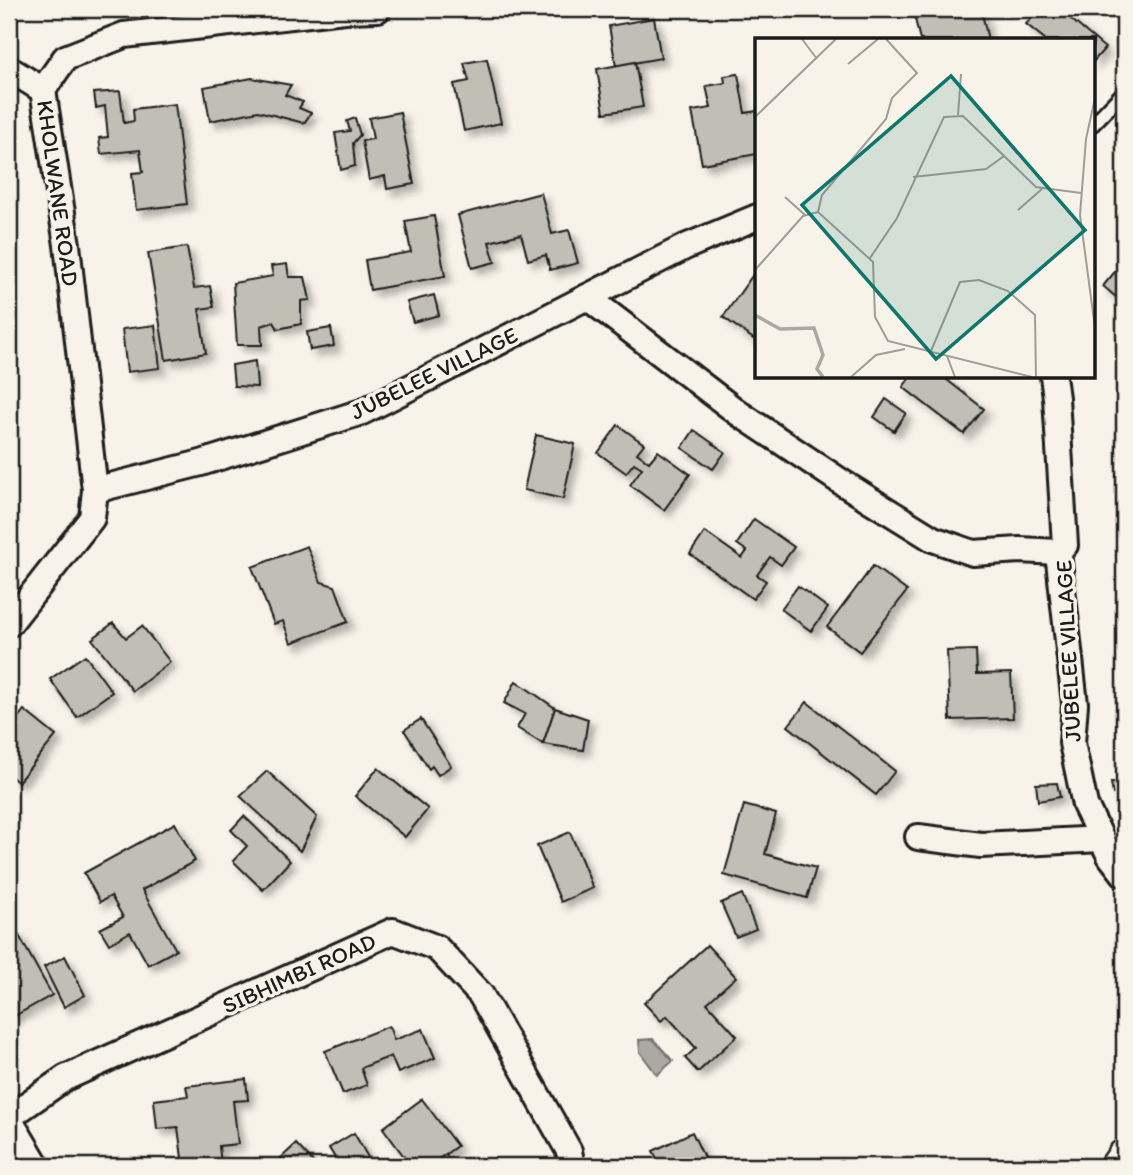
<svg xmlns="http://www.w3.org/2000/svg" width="1133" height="1175" viewBox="0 0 1133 1175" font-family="Itim,sans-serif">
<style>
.water{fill:#aca9a2;stroke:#72716c;stroke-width:2}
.building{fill:#c0beb5;stroke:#1c1c1c;stroke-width:2;filter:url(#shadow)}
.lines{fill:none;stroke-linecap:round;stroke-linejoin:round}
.service-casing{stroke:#1c1c1c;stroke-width:18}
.minor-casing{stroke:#1c1c1c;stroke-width:30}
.tertiary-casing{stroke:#1c1c1c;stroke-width:37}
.service{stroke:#f7f3e8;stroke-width:12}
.minor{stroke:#f7f3e8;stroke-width:24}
.tertiary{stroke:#f7f3e8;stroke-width:32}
.labels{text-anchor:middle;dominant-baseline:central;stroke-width:7;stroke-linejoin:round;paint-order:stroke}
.street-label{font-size:23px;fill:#1c1c1c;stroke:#f7f3e8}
.inset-river{fill:none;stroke:#aca9a2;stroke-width:3.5}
.inset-road{fill:none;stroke:#9f9d96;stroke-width:2}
.view{fill:#0f766e;fill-opacity:0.15;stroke:#0f766e;stroke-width:3.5}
.inset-edge{fill:none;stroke:#1c1c1c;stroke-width:3.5}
</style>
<defs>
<filter id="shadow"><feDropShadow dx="6" dy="6" stdDeviation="3.5" flood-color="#0004"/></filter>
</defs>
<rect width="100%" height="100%" fill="#f7f3e8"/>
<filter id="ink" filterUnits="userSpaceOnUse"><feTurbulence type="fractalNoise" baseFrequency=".0143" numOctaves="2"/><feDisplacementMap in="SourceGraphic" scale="14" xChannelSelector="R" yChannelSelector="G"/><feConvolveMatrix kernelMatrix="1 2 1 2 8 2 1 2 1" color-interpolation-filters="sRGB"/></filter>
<g filter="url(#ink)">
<path class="water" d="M653,1039L673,1061L657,1075L640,1052L639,1040Z"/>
<g class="building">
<path d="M962,9H981L988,40H920L915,19Z"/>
<path d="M1039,9H1059L1105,48L1093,62V40H1046L1026,24Z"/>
<path d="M654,18L661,58L616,66L609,26Z"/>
<path d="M487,59L501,123L464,131L454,84L469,81L464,63Z"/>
<path d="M635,62L643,107L604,113L597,69Z"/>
<path d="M738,74L745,113L757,111V154L702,164L692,111L711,108L706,86L725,83L724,76Z"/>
<path d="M252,78L291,85L285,95L303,102L299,108L311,113L304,123L258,111L210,121L204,87Z"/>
<path d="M120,91L124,123L134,121L133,109L175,104L187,204L136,210L132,173L143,172L140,150L101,154L99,138L108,137L105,106L96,108L94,93Z"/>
<path d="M400,112L414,184L387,189L385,176L369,180L362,141L373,139L369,118Z"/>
<path d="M355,118L360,135L353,143L355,166L341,170L335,133L350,131L347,121Z"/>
<path d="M541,193L552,234L569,230L578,263L550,270L546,255L528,260L521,234L489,242L495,262L472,268L458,215Z"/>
<path d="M434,216L445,276L370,290L365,260L411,252L405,221Z"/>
<path d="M187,247L194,288L210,286L214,307L199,309L206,353L166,360L148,253Z"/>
<path d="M1124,261V304L1103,286Z"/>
<path d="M287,264L289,277H305L310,300L301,301V324L278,329L274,322L261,326L262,345H237L233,283L273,276L271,266Z"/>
<path d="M757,269V337L755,340L723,317Z"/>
<path d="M434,295L439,315L413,322L407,302Z"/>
<path d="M155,325L160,368L127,372L122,329Z"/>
<path d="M331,328L334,346L310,350L307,332Z"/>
<path d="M255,361L257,387L234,386L232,365Z"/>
<path d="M911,376H942L984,409L964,434L903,387Z"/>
<path d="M886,399L906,413L894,431L874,417Z"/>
<path d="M618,425L644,444L637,453L649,462L658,451L690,474L664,510L630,485L642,468L634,463L626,473L598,453Z"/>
<path d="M694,430L725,452L713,469L682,448Z"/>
<path d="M536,435L575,444L563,499L524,490Z"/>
<path d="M754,519L794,547L781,565L770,557L757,575L766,581L753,599L690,554L705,532L742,558L747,551L737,544Z"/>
<path d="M307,546L321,582L335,586L348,622L291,643L283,621L274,624L252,567Z"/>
<path d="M873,566L907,591L860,652L827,627Z"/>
<path d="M798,586L828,608L811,631L781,609Z"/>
<path d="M113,623L126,638L142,626L170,662L133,691L92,639Z"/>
<path d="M976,650L977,674L1011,673L1013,718L950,720L947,651Z"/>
<path d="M85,655L112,692L77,717L50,679Z"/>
<path d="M516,681L555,708L543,744L517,728L525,714L504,703Z"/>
<path d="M807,702L895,771L876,795L788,726Z"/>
<path d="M555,708L588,719L583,750L543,744Z"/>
<path d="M24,710L56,736L18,782L9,775V729Z"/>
<path d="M421,719L451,766L438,775L432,766L429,769L404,730Z"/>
<path d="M378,768L428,809L405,837L355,796Z"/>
<path d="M267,771L317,817L300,851L240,796Z"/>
<path d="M1124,782V795L1113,794L1111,783Z"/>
<path d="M1057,783L1060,797L1038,801L1036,784Z"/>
<path d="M744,805L776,814L765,854L816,868L807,898L724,875Z"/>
<path d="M244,816L290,861L263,890L233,861L247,846L231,830Z"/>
<path d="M175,823L195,861L142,890L176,950L148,965L130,932L109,944L100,929L123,917L111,896L100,902L84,873Z"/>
<path d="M570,832L593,888L561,902L537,846Z"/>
<path d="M742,894L756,929L736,937L721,903Z"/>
<path d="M17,932L52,995L11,1018L9,1015V936Z"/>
<path d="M707,945L736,977L707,1003L737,1036L698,1072L685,1058L696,1048L667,1016L661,1021L644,1003Z"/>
<path d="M65,956L85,995L64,1007L44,967Z"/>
<path d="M389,1026L394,1040L423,1029L435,1058L398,1073L391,1056L361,1068L367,1085L343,1094L325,1051Z"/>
<path d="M246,1079L248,1100L233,1101L238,1144L219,1146L221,1165L183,1166L178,1127L157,1129L154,1100L188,1096L186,1086Z"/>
<path d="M422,1099L457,1146L429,1166H411L383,1128Z"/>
<path d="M692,1132L708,1166H661L653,1151Z"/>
<path d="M354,1133L373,1166H340L329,1148Z"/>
<path d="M296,1144L317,1166H287L280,1159Z"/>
<path d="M446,1154L454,1166H429Z"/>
</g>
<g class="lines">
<defs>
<path id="service" d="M1093,124L1124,92"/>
<g id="minor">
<path d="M9,69L43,90"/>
<path d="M587,297L737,412L843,483L933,539L973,553L1020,550L1058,552"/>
<path d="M1053,376L1056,398L1065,545L1058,552L1075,704L1072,743L1085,805L1110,856L1124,874"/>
<path d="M95,490L201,463L362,412L685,247L757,217"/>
<path d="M9,624L92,518L95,490L67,245L43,90L65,58L124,35L345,10L378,9"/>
<path d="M918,837L981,845L1102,839"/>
<path d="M9,1117L65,1078L393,931L437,948L481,995L569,1151L572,1166"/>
<path d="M9,1119L37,1166"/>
</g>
<path id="tertiary" d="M1117,1166L1124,1156"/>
</defs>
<use href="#service" class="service-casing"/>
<use href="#minor" class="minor-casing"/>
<use href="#tertiary" class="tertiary-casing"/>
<use href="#service" class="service"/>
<use href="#minor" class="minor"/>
<use href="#tertiary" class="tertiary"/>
</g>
</g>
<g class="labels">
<g class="street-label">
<text transform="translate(58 193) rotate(82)">KHOLWANE ROAD</text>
<text transform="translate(434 373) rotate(-26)">JUBELEE VILLAGE</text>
<text transform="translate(1068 651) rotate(-93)">JUBELEE VILLAGE</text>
<text transform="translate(299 973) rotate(-24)">SIBHIMBI ROAD</text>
</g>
</g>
<g transform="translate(755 38)">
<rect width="340" height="340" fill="#f7f3e8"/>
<path class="inset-river" d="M0,277L25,291L59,290L68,317L62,331L68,339"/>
<path class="inset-road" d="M47,1L62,21M131,1L162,35L137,60L131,81L67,157L63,174L118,224L120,279L133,303L277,339M93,26L123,1M340,60L331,101L325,177L340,290M203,77L206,36M0,79L81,1M158,139L231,131L249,118M30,159L50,177M263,172L287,151M115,220L142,180L189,79L208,78L281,149L326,155M0,232L48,178L63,174M176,313L205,244L224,242L253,253L280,277L281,339M192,318L200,339M96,339L121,317L150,311"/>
<path class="view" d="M196,38L330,192L181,321L47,167Z"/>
<rect width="340" height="340" class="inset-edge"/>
</g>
<rect width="1133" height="1175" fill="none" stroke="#f7f3e8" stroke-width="35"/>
<rect x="18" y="18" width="1098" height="1140" fill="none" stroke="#1c1c1c" stroke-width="2.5" filter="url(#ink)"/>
</svg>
